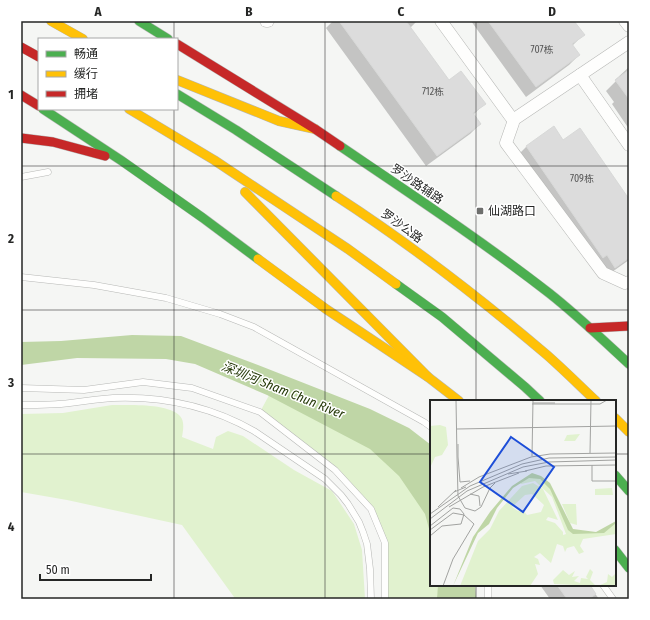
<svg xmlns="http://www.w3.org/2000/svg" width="650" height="620" viewBox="0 0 650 620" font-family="'Fira Sans Condensed','Noto Sans SC',sans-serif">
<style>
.green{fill:#e1f2cf}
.water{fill:#bfd6a6}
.shadow{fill:#0003}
.building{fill:#dcdcdc;stroke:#d8d9d8}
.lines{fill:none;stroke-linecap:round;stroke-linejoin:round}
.lane-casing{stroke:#b7b8b6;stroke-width:7}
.street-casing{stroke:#b7b8b6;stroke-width:13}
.fast-casing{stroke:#b7b8b6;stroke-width:10}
.slow-casing{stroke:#b7b8b6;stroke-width:10}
.jam-casing{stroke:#b7b8b6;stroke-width:10}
.lane{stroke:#fefefd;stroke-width:6}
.street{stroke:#fefefd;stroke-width:12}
.fast{stroke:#4caf50;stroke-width:9}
.slow{stroke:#ffc107;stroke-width:9}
.jam{stroke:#c62828;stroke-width:9}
.grid{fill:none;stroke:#252625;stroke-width:1;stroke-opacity:0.55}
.poi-dot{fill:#6e6f6d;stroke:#fff;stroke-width:1.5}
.labels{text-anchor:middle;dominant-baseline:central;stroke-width:3;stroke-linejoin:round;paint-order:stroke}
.number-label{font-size:10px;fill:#565656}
.street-label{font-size:12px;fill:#252625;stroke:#fff}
.poi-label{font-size:12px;fill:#252625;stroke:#fff;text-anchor:start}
.water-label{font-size:13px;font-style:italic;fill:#263a09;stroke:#fff}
.inset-road{fill:none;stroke:#a2a3a1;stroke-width:1}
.view{fill:#1d4ed8;fill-opacity:0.15;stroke:#1d4ed8;stroke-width:2}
.inset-edge{fill:none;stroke:#252625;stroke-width:2}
.neatline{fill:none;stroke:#252625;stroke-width:1.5}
.grid-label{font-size:13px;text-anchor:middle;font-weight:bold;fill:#252625}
</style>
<rect width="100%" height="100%" fill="#f5f6f4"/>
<g class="green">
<path d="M274,386L431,475V585H456L454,599H385L382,536L362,499L325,462L260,412Z"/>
<path d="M112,405C129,405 169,403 180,416C185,422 183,430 182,437L213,449L216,437L228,431L243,436L294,470L332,491L354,524L362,550L365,599H234V597L182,525L67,500L21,492V414L63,413Z"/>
</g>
<g class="water">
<path d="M132,335L181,336L258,365L370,409L409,428L431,445V536L425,514L399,476L370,449L267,395L195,364L166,359L77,358L21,365V342L61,341Z"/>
<path d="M438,585H475L476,599H437Z"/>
</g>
<g class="shadow">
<path d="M333,21H417L410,28L449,81L484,104L473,115L480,124L470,134L426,166L326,28Z"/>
<path d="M471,21H573L583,35L572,46L579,55L569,65L526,97Z"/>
<path d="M629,67V129L612,104L614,102L606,91L616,81L615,80Z"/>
<path d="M554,128L563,141L629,200V260L605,277L516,157L526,147Z"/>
<path d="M540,585H589L599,599H550Z"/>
</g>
<g class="building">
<path d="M339,21H406L449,80L461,71L486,104L473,113L481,124L437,156Z"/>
<path d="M488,21H574L585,35L572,44L580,55L536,87Z"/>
<path d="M629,70V99L615,80Z"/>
<path d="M554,126L563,140L580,128L629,199V258L615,268L607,255L603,258L526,146Z"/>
<path d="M557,585H590L596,594L589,599H567Z"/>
</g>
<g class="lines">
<defs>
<g id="lane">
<path d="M21,177L48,172"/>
<path d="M21,277L94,285L166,298L220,314L254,327L424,422L431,427"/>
<path d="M21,388L84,390L143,382L192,388L260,412L335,470L371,509L385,543V599"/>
<path d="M21,405C37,405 54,405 70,403C84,401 98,399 113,398C163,396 210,406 254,431L325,479L341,495L348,504L359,522L363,532L367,544L370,569L371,599"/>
<path d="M488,585V599"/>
<path d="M603,585L613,599"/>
</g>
<g id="street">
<path d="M266,21H268"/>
<path d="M441,21L513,120"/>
<path d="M625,21L629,26"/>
<path d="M629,42L513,120V123L506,143L603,273L625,283L629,282"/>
<path d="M580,75L629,145"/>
</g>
<g id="fast">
<path d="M139,21L168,39"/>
<path d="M177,94L236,130L336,196"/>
<path d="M43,109L122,161L203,218L258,259"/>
<path d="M340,146C411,194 482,241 549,293C577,315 603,340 629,364"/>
<path d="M396,284L442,317L525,387L540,401"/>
<path d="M615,475L629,491"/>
<path d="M615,550L629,568"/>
</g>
<g id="slow">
<path d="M51,21L83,39"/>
<path d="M177,80L279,121L315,129"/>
<path d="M129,109L214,160L348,249L396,284"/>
<path d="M245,192L428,377"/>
<path d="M336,196C410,244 480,298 547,355C564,370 580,386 596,401"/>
<path d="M258,259L326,309L428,377L459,401"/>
<path d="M615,418L629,432"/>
</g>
<g id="jam">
<path d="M177,44L315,129L340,146"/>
<path d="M21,47L39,57"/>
<path d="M21,95L39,106"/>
<path d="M21,138L53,142L105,156"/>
<path d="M590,328L629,326"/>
</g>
</defs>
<use href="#lane" class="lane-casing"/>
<use href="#street" class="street-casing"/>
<use href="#fast" class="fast-casing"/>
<use href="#slow" class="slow-casing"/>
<use href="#jam" class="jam-casing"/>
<use href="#lane" class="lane"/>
<use href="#street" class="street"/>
<use href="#fast" class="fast"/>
<use href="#slow" class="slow"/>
<use href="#jam" class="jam"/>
</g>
<path class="grid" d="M174,21V39M325,21V599M476,21V401M174,109V599M21,166H629M21,310H629M21,454H431M615,454H629M476,585V599"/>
<rect class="poi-dot" x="476" y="207" width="8" height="8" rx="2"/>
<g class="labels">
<g class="number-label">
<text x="542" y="50">707栋</text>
<text x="433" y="92">712栋</text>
<text x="582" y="179">709栋</text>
</g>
<g class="street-label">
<text transform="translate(417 184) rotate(34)">罗沙路辅路</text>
<text transform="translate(402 226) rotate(36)">罗沙公路</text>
</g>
<g class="poi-label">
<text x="488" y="211">仙湖路口</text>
</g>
<g class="water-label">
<text transform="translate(283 390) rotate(22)">深圳河 Sham Chun River</text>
</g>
</g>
<g transform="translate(430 400)">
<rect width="186" height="186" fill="#f5f6f4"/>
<path d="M10,25L16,27L18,45L12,55L5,57L0,68V26ZM150,34L145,41H134L137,35ZM104,75L122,88L138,128L144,133L174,132L186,122V134L153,139L150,146L154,152L149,154L144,146L137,148L135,152L133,146L127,144L121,163L110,153L104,157L108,159L110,165L105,164L108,174L100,186H30L48,141L60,129L69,111L92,86L103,83L113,89L128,120L118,117L116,120L125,123L133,132V135L136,134L122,97L105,81L91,84L90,82ZM102,94L114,105L111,112L97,115L93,110L88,111L82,107L95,95ZM182,88L183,95H165V89ZM132,104H146L147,125L140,123ZM160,169L163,172L160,180L166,186L124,184L123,180L133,170L139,175L145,171L142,177L149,176L144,181L150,183L151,178L158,179L156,177ZM186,173V186H168L177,182L178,174L182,177Z" fill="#e1f2cf" fill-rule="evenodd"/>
<path d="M102,73L111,76L120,83L143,129L166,132L186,121V123L174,133L143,134L138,130L120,89L110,79L99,78L83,88L67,108L59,124L48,133L23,186L43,137L60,112L82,86Z" fill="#bfd6a6"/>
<path class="inset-road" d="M26,0L27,57M103,3H125M102,4H170L177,0M27,29L186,26M28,44V57M160,53L161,0M102,56L103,0M27,57L28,96L35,108L45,111L51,107L60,88L65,83M28,57L30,82L40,81M162,65V81H186M95,71L116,66L186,65M78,74L97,71M31,88L49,77L101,57L120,54L186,53M24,92L36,87M40,94L49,96L50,106M8,107L26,90M19,107L53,87L89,73M0,114L40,86L92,64L119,58L186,57M0,119L37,91L93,67L119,62L186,60M0,126L23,108L30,109L34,114L31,124L12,126L0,136M0,130L23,113L34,115L44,124L23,159L13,186"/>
<path class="view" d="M81,37L124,67L93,112L50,82Z"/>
<rect width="186" height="186" class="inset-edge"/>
</g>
<rect width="650" height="620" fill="none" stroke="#ffffff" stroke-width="44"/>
<rect x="38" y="38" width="140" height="72" fill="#ffffff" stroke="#a8a8a8"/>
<rect x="46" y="51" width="20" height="6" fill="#4caf50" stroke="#a8a8a8"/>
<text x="74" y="58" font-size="12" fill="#252625">畅通</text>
<rect x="46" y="71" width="20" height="6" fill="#ffc107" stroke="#a8a8a8"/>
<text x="74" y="78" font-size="12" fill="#252625">缓行</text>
<rect x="46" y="91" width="20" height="6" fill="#c62828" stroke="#a8a8a8"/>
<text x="74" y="98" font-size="12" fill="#252625">拥堵</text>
<path d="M40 574v6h111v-6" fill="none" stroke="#252625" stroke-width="2"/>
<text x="46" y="574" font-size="12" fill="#252625" stroke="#ffffff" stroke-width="3" paint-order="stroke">50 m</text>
<rect x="22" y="22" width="606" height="576" class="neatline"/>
<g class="grid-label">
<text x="98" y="16">A</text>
<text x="249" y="16">B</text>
<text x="401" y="16">C</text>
<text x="552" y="16">D</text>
<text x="11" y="99">1</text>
<text x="11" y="243">2</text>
<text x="11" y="387">3</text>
<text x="11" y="531">4</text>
</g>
</svg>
